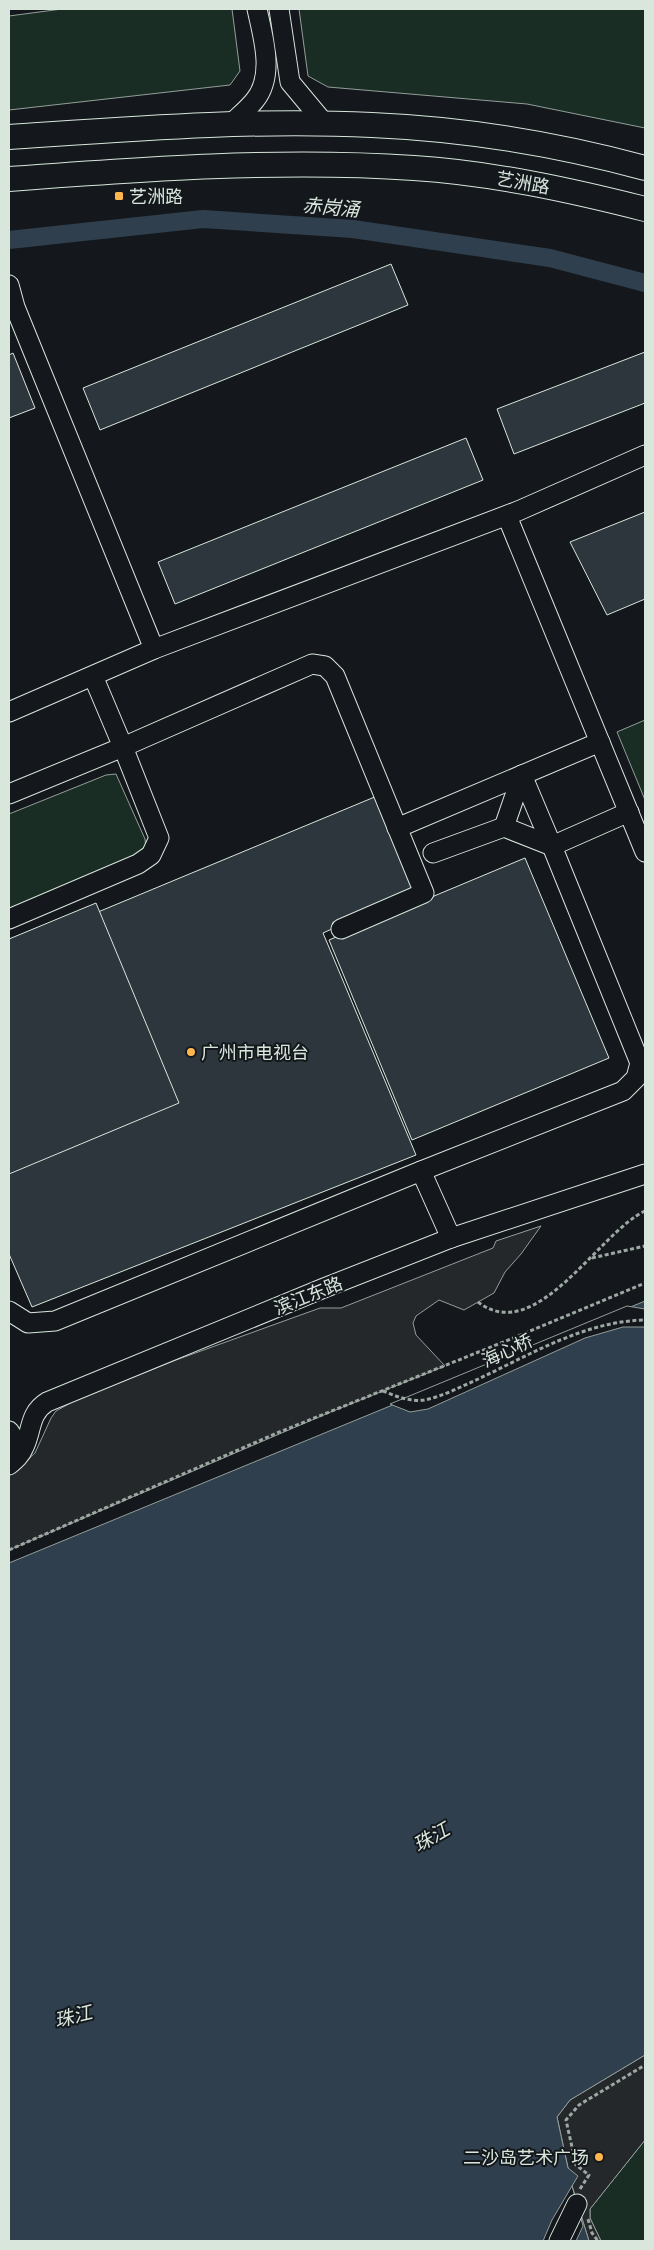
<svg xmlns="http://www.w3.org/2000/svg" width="654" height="2250" viewBox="0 0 654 2250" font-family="'Noto Sans','Noto Sans SC',sans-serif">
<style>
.green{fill:#1a2d24;stroke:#939e99}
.parking{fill:#24282b;stroke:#939e99}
.water{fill:#2f3f4d;stroke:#939e99}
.pier{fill:#14181c;stroke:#939e99}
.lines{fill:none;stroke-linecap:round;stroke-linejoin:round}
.canal{stroke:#2f3f4d;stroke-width:18}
.building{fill:#2c363c;stroke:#d8e6dc}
.minor-casing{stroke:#d8e6dc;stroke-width:21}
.major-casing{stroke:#d8e6dc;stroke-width:26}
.path{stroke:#9da8a2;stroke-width:3;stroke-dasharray:4 2.5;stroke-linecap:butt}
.minor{stroke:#14181c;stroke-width:19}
.major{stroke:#14181c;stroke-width:24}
.poi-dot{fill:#ffb74d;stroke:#14181c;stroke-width:2}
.labels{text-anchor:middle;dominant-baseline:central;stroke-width:4;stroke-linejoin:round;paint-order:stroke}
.street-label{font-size:18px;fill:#d8e6dc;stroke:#14181c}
.poi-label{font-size:18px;fill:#d8e6dc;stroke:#14181c;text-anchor:start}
.water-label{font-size:19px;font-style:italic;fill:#d8e6dc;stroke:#14181c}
</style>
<rect width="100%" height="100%" fill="#14181c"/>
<g class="green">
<path d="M62,9H232L240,71L230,85L9,110V16Z"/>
<path d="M299,9H645V128L527,104L328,87L308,76Z"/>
<path d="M645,720V800L617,732Z"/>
<path d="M116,774L145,839L146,849L143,855L9,910V814L106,775Z"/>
<path d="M645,2140V2241H601L590,2218V2209Z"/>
</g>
<g class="parking">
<path d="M541,1226L521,1254L505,1272L494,1293L464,1310L439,1300L416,1316L413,1323L416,1335L445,1366L333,1411L9,1550V1476L35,1453L51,1418L56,1411L74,1401L176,1360L320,1308H341L493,1248L496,1241Z"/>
<path d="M645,2055V2140L590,2209V2218L601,2241H589L572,2186L557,2117L570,2100Z"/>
</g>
<path class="water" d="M645,1301V2055L570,2100L557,2117L568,2168L578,2176L572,2186L589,2241H9V1563Z"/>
<g class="pier">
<path d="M627,1306L645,1309V1327H623L585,1338L428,1409L410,1412L390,1404Z"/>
<path d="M572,2186L583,2226L576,2241H543L552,2220Z"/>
</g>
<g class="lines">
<path class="canal" d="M9,240L203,219L353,229L550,258L645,283"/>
</g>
<g class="building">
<path d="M391,264L408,305L100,430L83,388Z"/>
<path d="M645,352V403L514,454L497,409Z"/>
<path d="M13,353L35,408L9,418V355Z"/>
<path d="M466,438L483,480L175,604L158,562Z"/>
<path d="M645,512V599L607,615L570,542Z"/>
<path d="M377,796L417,890L323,933L416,1155L32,1307L9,1254V949Z"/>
<path d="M525,858L609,1058L412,1140L329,940Z"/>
<path d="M96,903L179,1103L9,1174V939Z"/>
</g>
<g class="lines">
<defs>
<g id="minor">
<path d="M279,9L290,82L325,124"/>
<path d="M230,125C238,117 248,109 255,100C275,75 263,37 257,9"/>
<path d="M9,285L15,307L154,649"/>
<path d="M507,516L645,852"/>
<path d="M93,676L123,747L312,664L325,666L335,676L424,893L341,929"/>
<path d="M9,712L154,649L518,511L645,455"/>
<path d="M522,775L552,846L629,812"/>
<path d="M9,794L123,747L159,838L151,855L138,864L9,919"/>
<path d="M397,828L600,742"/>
<path d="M433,853L504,827"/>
<path d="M421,1171L623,1091L636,1078L640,1063L552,846L504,827L522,775"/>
<path d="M9,1311L28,1323L55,1321L421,1171L451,1238"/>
<path d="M9,1431C16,1440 20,1450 14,1460"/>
<path d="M9,1465C15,1460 21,1455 24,1447C32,1431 29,1413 47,1402L324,1288L451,1238L645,1174"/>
<path d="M559,2241L577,2204"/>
</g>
<g id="major">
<path d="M9,137C129,129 252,119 372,125C464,129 557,144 645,168"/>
<path d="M9,179C144,169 279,159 414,168C492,173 570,190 645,209"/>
</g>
</defs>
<use href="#minor" class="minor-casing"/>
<use href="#major" class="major-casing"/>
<g class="path">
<path d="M592,1258L645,1246"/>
<path d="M478,1302C536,1347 599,1232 645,1211"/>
<path d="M383,1391C395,1396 410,1402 424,1400C441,1397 458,1388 474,1381C528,1356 584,1321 645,1320"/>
<path d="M9,1550L277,1433L501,1343L645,1283"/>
<path d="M580,2189L589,2175L576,2165L566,2120L579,2105L645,2065"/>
<path d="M588,2219L592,2233L598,2241"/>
</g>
<use href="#minor" class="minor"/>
<use href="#major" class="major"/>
</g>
<g class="poi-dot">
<rect x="114" y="191" width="10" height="10" rx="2.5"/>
<circle cx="191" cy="1052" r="5"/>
<circle cx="599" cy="2157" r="5"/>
</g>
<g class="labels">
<g class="street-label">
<text transform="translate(523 182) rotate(10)">艺洲路</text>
<text transform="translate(308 1295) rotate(-22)">滨江东路</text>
<text transform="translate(507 1350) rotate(-25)">海心桥</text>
</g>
<g class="poi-label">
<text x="129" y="196">艺洲路</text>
<text x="201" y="1052">广州市电视台</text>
<text x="589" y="2157" text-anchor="end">二沙岛艺术广场</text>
</g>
<g class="water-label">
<text transform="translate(331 207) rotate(5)">赤岗涌</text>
<text transform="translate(431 1837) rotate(-30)">珠江</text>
<text transform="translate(73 2016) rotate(-14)">珠江</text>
</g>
</g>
<rect width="654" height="2250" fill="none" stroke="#d8e6dc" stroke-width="20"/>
</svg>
